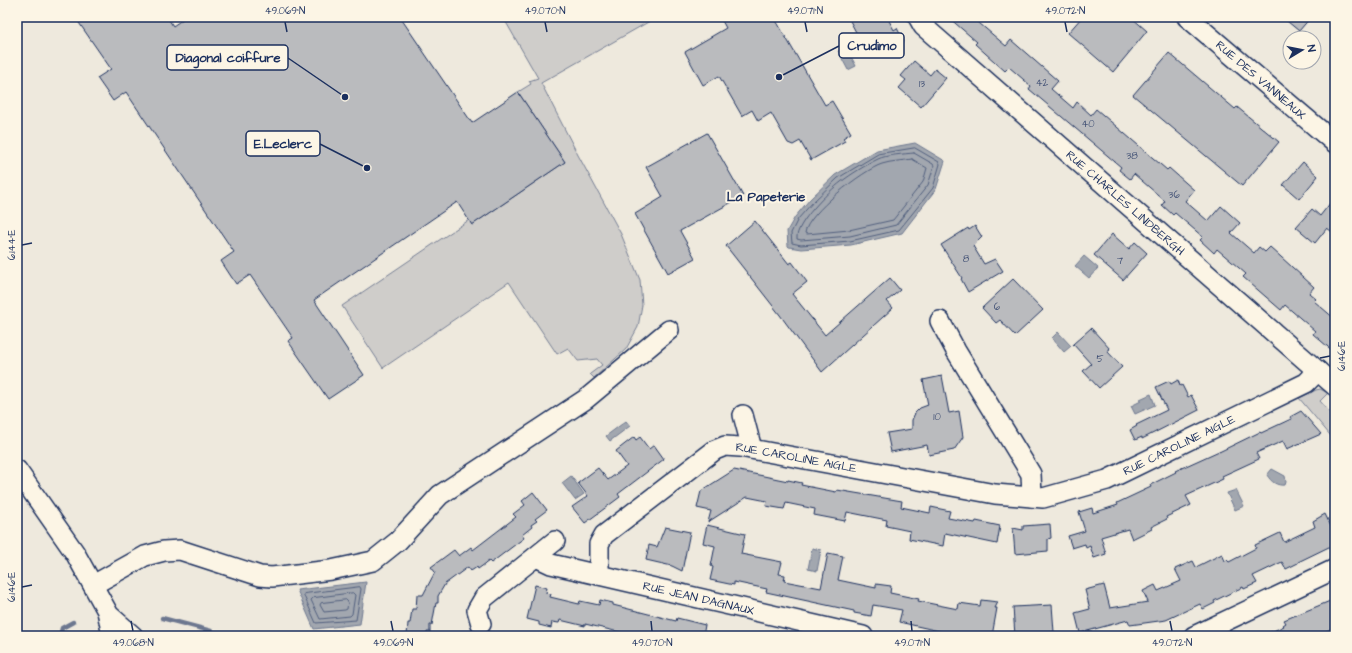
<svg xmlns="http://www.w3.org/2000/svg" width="1352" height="653" viewBox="0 0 1352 653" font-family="'Architects Daughter',sans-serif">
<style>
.green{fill:#cfcdca;stroke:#757e94}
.water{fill:#a2a7af;stroke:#6c778f}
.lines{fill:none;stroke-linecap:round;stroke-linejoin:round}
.shore{stroke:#515f7e;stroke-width:1}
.stream{stroke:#6c778f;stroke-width:4.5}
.building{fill:#babbbe;stroke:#1b2f5e}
.minor-casing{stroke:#1b2f5e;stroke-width:22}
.minor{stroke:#fcf5e5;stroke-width:19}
.ticks{fill:none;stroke:#1b2f5e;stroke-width:1.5}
.labels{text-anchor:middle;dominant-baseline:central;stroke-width:4;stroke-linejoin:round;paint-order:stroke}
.number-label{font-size:10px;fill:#435276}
.street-label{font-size:12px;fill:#1b2f5e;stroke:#fcf5e5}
.neighbourhood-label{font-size:13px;font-weight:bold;fill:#1b2f5e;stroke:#fcf5e5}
.leader{fill:none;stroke:#1b2f5e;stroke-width:1.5}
.callout-dot{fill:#1b2f5e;stroke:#fcf5e5;stroke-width:1.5}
.callout{fill:#fcf5e5;stroke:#1b2f5e;stroke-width:1.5}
.callout-label{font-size:13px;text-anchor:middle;font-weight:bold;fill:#1b2f5e}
.neatline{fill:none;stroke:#1b2f5e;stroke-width:1.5}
.ticks-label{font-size:10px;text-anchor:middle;fill:#1b2f5e}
</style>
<rect width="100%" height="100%" fill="#eee9dd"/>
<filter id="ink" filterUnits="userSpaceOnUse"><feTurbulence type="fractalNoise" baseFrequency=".025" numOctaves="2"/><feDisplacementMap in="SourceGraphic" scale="8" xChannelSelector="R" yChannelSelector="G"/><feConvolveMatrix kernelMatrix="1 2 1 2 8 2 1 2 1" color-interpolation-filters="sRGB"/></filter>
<g filter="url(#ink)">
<g class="green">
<path d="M503,17H657L541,83L578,155L621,234L640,280L642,305L638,327L626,349L594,378L590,374L602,365L597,359L578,361L568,348L557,354L509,282L383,368L342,306L469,220L472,225L565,162L518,92L531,84L529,81L538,78Z"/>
<path d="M1320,389L1328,393L1320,401L1335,418V441L1299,398L1316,390Z"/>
</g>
<g class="water">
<path d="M846,47L856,66L848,70L838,51Z"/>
<path d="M915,143L945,161L936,189L902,233L851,245L801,249L789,247L788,246L787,231L795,217L810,199L835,175L877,150Z"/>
<path d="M1084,256L1098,268L1089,278L1075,266Z"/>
<path d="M1058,332L1071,346L1064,352L1052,338Z"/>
<path d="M1151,394L1155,405L1135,414L1131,406L1141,401L1140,399Z"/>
<path d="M626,421L630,426L610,441L606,436Z"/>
<path d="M1272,469L1285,476L1286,482L1285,485C1277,486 1271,482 1267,475Z"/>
<path d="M571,476L584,494L575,500L562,483Z"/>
<path d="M1236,490L1244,506L1235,510L1227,493Z"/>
<path d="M812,548L821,550L817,571L808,569Z"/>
<path d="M366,582L360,624L314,629L297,590Z"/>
</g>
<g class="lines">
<g class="shore">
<path d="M915,148L939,162L940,164L933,188L899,230L850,241L801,245L792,243L791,233L798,219L813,202L838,178L878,154Z"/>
<path d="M914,153L933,164L934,166L928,185L896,225L850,236L801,240L797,239C795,224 829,191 841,182C851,174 866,165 878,159C886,155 904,154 914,153Z"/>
<path d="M912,159L927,168L923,182L893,220L849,230L807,234L805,233C807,214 863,170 882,164C891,161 902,161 912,159Z"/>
<path d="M360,587L361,589L356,620L316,623L304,596V594Z"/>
<path d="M353,593L355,595L352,614L350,616L320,619L311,600L313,598Z"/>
<path d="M346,600L348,602L347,609L345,610L324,612L320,605L321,603Z"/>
</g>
<g class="stream">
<path d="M162,618L211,631L218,636"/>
<path d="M60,636L62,628L73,622"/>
</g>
</g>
<g class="building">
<path d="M75,17H167L173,26L186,17H400L472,123L518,92L565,162L472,225L457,202L314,300L364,375L328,399L288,341L293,338L250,275L236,284L221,261L234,252L126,92L113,101L97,78L111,69Z"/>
<path d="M720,17H774L825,105L832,101L851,133L843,138L845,141L811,160L800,141L793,145L788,143L771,113L758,121L752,110L742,116L719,76L703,85L685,52L726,28Z"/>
<path d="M848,17H887L894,30L897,28L904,42L871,58L866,48L857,53L850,40L858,36Z"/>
<path d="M948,17H972L1006,46L1011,40L1058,81L1051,89L1073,108L1077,102L1091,115L1096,109L1167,170L1169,168L1194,190L1185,201L1208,221L1221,206L1240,223L1231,233L1254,253L1259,247L1265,252L1270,247L1314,287L1309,293L1316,299L1314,301L1335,319V353L1313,334L1315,331L1285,305L1281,310L1243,277L1246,274L1217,249L1214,253L1200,240L1203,237L1175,213L1173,215L1162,205L1165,201L1134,174L1130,179L1119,170L1121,167L1029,89L1031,86L1009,67L1005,71L975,44L977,42Z"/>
<path d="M1082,17H1131L1147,31L1113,72L1068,33Z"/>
<path d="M1282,17H1311L1299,31Z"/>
<path d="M1169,53L1235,109L1237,107L1279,142L1242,186L1133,95Z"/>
<path d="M914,61L930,75L935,69L946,78L921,107L899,88L906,80L901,76Z"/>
<path d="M707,133L743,196L680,231L695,258L668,273L635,214L663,197L646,167Z"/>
<path d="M1303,162L1318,176L1299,199L1283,185Z"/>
<path d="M1335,197V234L1327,228L1315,243L1296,227L1312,209L1320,216Z"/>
<path d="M755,221L789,264L792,262L807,282L792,294L825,335L890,278L900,290L887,301L893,308L822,372L780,315L726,246Z"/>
<path d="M975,226L982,237L973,246L984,264L995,259L1003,271L968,292L961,279L962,278L941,245L968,228L969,230Z"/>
<path d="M1112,234L1129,249L1135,242L1147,253L1123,280L1094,255Z"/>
<path d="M1013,279L1043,310L1015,336L1000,320L996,323L982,308Z"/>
<path d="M1091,328L1110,349L1107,351L1122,367L1099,388L1083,371L1091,364L1073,344Z"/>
<path d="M942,376L949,413L959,411L963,437L954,450L929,455L927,445L891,452L887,433L912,429V420L915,413L920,408L928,405L923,380Z"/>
<path d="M1178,380L1180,386L1182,385L1188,397L1191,395L1199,410L1142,439V437L1135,440L1130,430L1137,426L1136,425L1167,410L1156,387L1169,381L1171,384Z"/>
<path d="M1301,411L1321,434L1287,449L1283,441L1256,453L1259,459L1222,476L1223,479L1186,496L1191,505L1166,517L1167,519L1151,527L1152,529L1132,539L1128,529L1101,537L1106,554L1094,558L1090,546L1086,548L1085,544L1072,548L1068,536L1085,531L1079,512L1092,508L1093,513L1118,505L1117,503L1151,487L1150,485L1176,472L1175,471L1219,451V452L1260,432L1261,433L1291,419L1290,417Z"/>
<path d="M634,437L636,440L640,437L649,449L654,445L664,459L618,494L620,497L585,523L572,507L588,496L578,483L598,468L608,480L627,466L616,451Z"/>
<path d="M734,470L788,481V480L802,483L801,485L836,492L837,490L902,501L901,507L930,513L931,507L950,511L948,518L975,523L976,521L1000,526L997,544L945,533L943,546L909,539L910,531L886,526L887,520L847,512L845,521L814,515L815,509L786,503L784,509L766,506L767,501L747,497L708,522L711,511L697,508L701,491Z"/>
<path d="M533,492L547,510L535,519L537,521L531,525L532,527L522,535L524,538L491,563L489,561L478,569L477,567L471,571L468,567L445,584L438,596V603H436L432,625H430V632H427V636H407L408,623H410L412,609H416L417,595H423L435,572L431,567L454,550L459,556L471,547L473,550L516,517L513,514L525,505L522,501Z"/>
<path d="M1325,514L1335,535V544L1298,562V563L1286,569L1282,562L1253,576L1257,583L1244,589L1243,587L1214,601L1215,603L1203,609L1200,604L1166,620L1130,625L1128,620L1080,633L1075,613L1090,609L1085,590L1104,585L1110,608L1148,602L1143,591L1155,585L1158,591L1181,581L1175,569L1193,561L1196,567L1222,554L1225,561L1227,560L1229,562L1256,548L1255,545L1280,533L1284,542L1315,527L1313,521Z"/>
<path d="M1050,524L1051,538L1048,539V551L1015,554L1013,528L1023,530V526Z"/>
<path d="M707,525L745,534L741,554L782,562L779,574L785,575L784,581L821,588L828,553L843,556L838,580L876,588V584L891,586L890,593L919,599L918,601L958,609L959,603L980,606L981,600L998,602L995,608H997L992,636H961L899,622L902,610L873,605L871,616L854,613V611L766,592L767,589L734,582V585L710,580L713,567L711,566L715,546L703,543Z"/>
<path d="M665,527L690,532L682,571L672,566L646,560L649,545L657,547Z"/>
<path d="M535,585L547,588L546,593L551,594L550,597L579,604L580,601L599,605L600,600L613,603V605L676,621L677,618L705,625L703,636H636L585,624V626L560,620L559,623L552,622L551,628L539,625V622L527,619Z"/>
<path d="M1335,599V627L1316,636H1263L1284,626L1283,625L1286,623L1284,620Z"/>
<path d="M1052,605L1054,632L1037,634V636H1015L1013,607Z"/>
</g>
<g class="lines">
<defs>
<g id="minor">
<path id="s1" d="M918,17L923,26L1335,386"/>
<path id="s2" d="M1187,17L1335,143"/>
<path d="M940,321L956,351L1031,474L1032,497"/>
<path d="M743,415L752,449"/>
<path d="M17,470L75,553L107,611L112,636"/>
<path id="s3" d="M536,557L551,564L863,636"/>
<path id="s4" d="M599,575V544L604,535L715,450L725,446L740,447L995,494L1043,498L1107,480L1306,383L1318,371"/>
<path d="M93,585L145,556L164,551L180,550L260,576L272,577L331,570L373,561L398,541L440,495L586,399L669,330"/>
<path d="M108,614L133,636"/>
<path d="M481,624L477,610L484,598L555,541"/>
<path d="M1194,636L1335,569"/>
</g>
</defs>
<use href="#minor" class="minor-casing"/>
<use href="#minor" class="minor"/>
</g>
</g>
<path class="ticks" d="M285,22L287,32M545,22L547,32M805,22L807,32M1065,22L1067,32M22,245L32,243M1320,358L1330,356M22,587L32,585M131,621L133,631M391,621L393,631M651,621L652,631M911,621L912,631M1170,621L1172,631"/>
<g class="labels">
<g class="number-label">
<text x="1042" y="83">42</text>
<text x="922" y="84">13</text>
<text x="1088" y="124">40</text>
<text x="1132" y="156">38</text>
<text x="1174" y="195">36</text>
<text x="966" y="259">8</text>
<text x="1120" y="261">7</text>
<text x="997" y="307">6</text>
<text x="1100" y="359">5</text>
<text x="937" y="417">10</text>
</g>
<g class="street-label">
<text stroke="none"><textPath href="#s2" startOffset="97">RUE DES VANNEAUX</textPath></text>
<text stroke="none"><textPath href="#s1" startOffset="279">RUE CHARLES LINDBERGH</textPath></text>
<text stroke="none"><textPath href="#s4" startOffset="661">RUE CAROLINE AIGLE</textPath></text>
<text stroke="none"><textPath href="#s4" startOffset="264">RUE CAROLINE AIGLE</textPath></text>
<text stroke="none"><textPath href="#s3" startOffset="168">RUE JEAN DAGNAUX</textPath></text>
</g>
<g class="neighbourhood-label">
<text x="766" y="197">La Papeterie</text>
</g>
</g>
<path class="leader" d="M779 77L839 46M345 97L288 58M367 168L320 144"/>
<g class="callout-dot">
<circle cx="779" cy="77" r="4"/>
<circle cx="345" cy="97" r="4"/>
<circle cx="367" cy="168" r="4"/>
</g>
<g class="callout">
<rect x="839" y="33" width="65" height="25" rx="4"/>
<rect x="167" y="45" width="121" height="25" rx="4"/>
<rect x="246" y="131" width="74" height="25" rx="4"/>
</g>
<g class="callout-label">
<text x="872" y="50">Crudimo</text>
<text x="228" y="62">Diagonal coiffure</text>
<text x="283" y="148">E.Leclerc</text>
</g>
<rect width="1352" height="653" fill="none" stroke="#fcf5e5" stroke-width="44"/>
<g transform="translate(1302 50) rotate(80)"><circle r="19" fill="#fcf5e5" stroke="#a2a6af"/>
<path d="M0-3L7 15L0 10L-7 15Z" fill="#1b2f5e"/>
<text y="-6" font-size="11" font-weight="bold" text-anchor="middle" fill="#1b2f5e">N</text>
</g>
<rect x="22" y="22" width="1308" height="609" class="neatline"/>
<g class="ticks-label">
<text x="285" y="14">49.069°N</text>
<text x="545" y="14">49.070°N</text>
<text x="805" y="14">49.071°N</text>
<text x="1065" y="14">49.072°N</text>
<text transform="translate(11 245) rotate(-90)" y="4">6.144°E</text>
<text transform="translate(1341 356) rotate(-90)" y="4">6.146°E</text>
<text transform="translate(11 587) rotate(-90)" y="4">6.146°E</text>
<text x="133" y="646">49.068°N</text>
<text x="393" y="646">49.069°N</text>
<text x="652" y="646">49.070°N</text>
<text x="912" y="646">49.071°N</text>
<text x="1172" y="646">49.072°N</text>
</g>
</svg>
